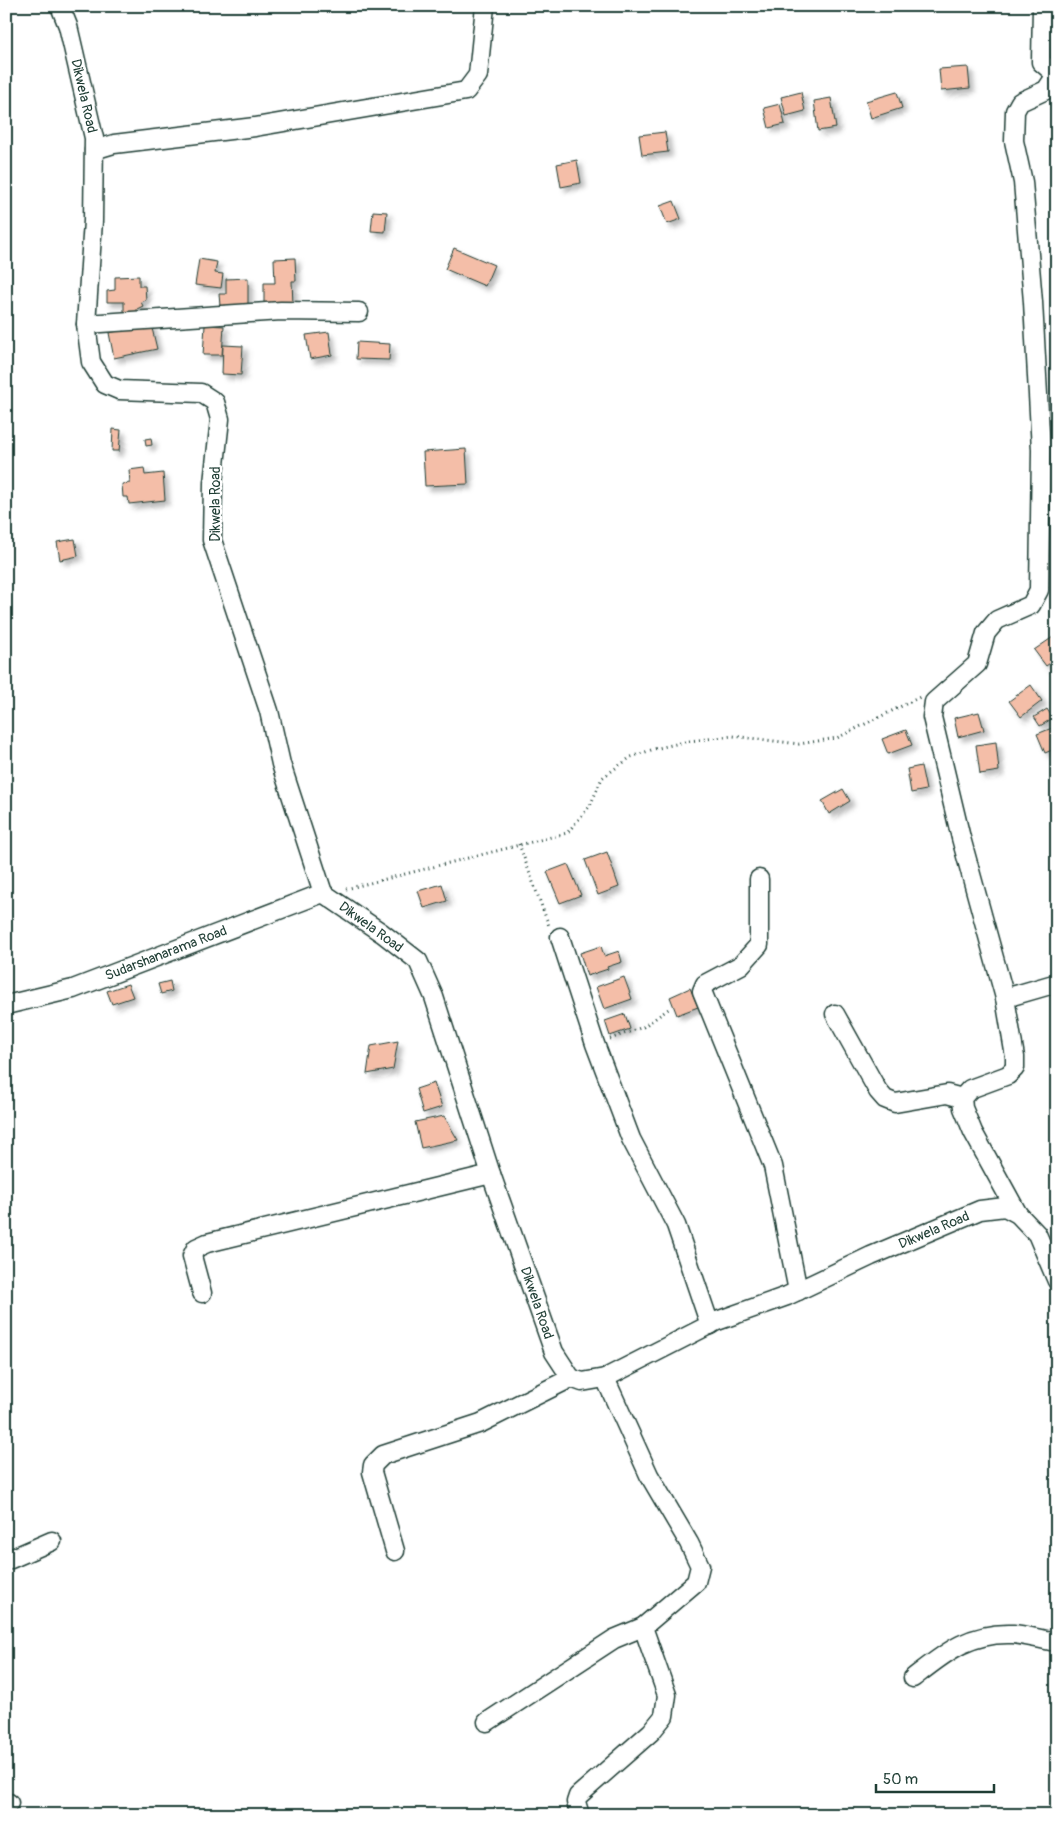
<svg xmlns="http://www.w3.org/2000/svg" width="1063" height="1821" viewBox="0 0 1063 1821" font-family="Pangolin,sans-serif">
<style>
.building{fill:#f4bea8;stroke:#1f3d34;filter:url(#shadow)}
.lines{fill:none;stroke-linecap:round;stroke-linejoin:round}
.street-casing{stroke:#1f3d34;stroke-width:21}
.path{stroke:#1f3d34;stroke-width:3;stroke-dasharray:1 4;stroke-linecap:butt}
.street{stroke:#fff;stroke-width:18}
.labels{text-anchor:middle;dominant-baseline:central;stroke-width:4.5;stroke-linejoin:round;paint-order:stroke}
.street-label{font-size:14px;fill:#1f3d34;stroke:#fff}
</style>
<defs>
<filter id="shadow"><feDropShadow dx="4.5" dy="4.5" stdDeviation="2.5" flood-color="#0004"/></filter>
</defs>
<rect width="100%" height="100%" fill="#fff"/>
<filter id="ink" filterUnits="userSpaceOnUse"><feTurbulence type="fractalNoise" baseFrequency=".02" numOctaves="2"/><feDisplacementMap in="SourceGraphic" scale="10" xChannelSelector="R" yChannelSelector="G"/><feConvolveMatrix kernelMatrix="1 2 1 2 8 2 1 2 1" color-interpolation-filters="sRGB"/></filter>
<g filter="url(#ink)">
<g class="building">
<path d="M968,67L970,88L941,91L939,69Z"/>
<path d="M801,92L805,111L786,116L781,97Z"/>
<path d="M897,92L902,108L871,118L866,101Z"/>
<path d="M831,98L836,128L818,131L814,101Z"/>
<path d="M780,104L785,124L769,128L764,108Z"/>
<path d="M665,132L668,152L642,155L639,135Z"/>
<path d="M577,160L581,183L561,187L557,164Z"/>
<path d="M674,201L681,219L667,224L660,206Z"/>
<path d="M373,211L387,212L385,232L371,231Z"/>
<path d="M454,248L494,265L485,286L445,269Z"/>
<path d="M295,258L296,281H292L293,305H264V283H275L274,259Z"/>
<path d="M199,259L217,262L215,273L223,274L221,288L195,285Z"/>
<path d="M139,276V286H145L146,300L141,302L143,306L137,309L138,316L124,317V302H107V291L115,290V277Z"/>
<path d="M248,278V306H220L219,294H226V279Z"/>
<path d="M151,324L157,349L114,358L109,333Z"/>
<path d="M205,325L224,326L222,355H203Z"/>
<path d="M329,332L332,355L310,359L306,335Z"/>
<path d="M357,342L390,344L389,360L356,359Z"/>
<path d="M223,345L243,346L241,375L222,374Z"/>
<path d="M113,429L121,430L119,451H112Z"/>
<path d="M151,438L152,445L146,446L145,439Z"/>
<path d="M466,449L468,484L425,486L423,452Z"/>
<path d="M144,468L145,475L163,473L165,500L129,504L128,497H123L122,484L130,483L129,470Z"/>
<path d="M75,539L78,556L60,560L57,542Z"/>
<path d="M1053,637L1057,643V658L1046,666L1034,650Z"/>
<path d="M1031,685L1042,701L1021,717L1009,701Z"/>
<path d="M1047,709L1053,718L1040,726L1034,717Z"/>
<path d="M979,712L984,730L958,737L954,718Z"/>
<path d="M1057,726V748L1045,753L1037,734Z"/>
<path d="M906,730L912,745L888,754L882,739Z"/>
<path d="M996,742L999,771L980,774L976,745Z"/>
<path d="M921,766L926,790L911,793L907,769Z"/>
<path d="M843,789L850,801L829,814L822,801Z"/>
<path d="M607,852L619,887L598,895L585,860Z"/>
<path d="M568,864L581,895L560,903L547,872Z"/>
<path d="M442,884L447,901L424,908L418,891Z"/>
<path d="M601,946L604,956L619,951L622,962L607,967L608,969L587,976L580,953Z"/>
<path d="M624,977L632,999L604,1009L596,987Z"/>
<path d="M170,981L172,991L161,994L158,984Z"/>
<path d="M128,984L133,997L112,1004L107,991Z"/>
<path d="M690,988L698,1007L677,1015L670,997Z"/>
<path d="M625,1014L630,1029L610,1036L605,1021Z"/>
<path d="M398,1041L393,1069L367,1074L371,1046Z"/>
<path d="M434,1083L442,1107L423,1113L416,1089Z"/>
<path d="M444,1116L458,1140L421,1148L415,1122Z"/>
</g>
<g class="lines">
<defs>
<g id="street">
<path d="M60,6L68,26L94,138L93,221L86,324L91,362L105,384L119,390L201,393L215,402L220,419L213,483L212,540L269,711L281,764L323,893L382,933L418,961L434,997L491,1174L554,1352L571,1378L582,1382L605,1378L717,1321L787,1296L871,1256L980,1210L1005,1207L1018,1214L1037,1234L1057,1281"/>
<path d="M94,150L114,144L255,127L466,91L478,75L485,6"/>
<path d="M86,324L281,311L359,312"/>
<path d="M759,879V945L741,965L705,984L702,991L773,1166L798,1291"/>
<path d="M560,937L595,1044L631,1139L676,1225L710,1325"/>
<path d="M1005,998L1057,983"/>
<path d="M6,1005L73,989L323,893"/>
<path d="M835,1014L878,1091L885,1099L895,1103L947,1094L962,1098"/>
<path d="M1018,1214L973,1132L963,1108L962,1098L970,1089L1008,1075L1015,1068V1057L1005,998L961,838L932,717L934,702L977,664L986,633L997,620L1031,605L1039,590L1041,450L1033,302L1023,182L1014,141L1015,111L1020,102L1046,90L1056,75L1041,62L1042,6"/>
<path d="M202,1293L192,1256L196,1248L207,1243L491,1174"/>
<path d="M395,1551L372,1472L373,1465L383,1455L481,1423L571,1378"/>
<path d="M6,1561L52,1541"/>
<path d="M913,1678C945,1653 969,1632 1013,1634C1025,1635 1038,1639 1051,1641L1057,1640"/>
<path d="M487,1722L614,1639L643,1627"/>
<path d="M6,1804L9,1803"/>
<path d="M580,1815L576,1802L578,1796L651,1732L664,1716L667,1695L643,1627L696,1582L700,1566L689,1543L649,1475L605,1378"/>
</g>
</defs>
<use href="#street" class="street-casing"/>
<g class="path">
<path d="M519,844L549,926"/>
<path d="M346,889L567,833L590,806L602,778L631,757L654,749L689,741L733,736L799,744L837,738L920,697"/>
<path d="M610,1039L643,1027L670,1008"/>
</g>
<use href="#street" class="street"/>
</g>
</g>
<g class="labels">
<g class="street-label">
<text transform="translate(84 96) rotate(77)">Dikwela Road</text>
<text transform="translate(215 504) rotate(-90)">Dikwela Road</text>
<text transform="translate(371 927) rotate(36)">Dikwela Road</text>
<text transform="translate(166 953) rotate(-21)">Sudarshanarama Road</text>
<text transform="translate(934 1230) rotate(-23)">Dikwela Road</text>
<text transform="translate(537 1303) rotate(71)">Dikwela Road</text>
</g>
</g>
<rect width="1063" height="1821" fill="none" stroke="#fff" stroke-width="25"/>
<rect x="12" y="12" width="1038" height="1796" fill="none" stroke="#1f3d34" stroke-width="2" filter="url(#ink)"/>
<path d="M876 1784v8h118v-8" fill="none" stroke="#1f3d34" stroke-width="2.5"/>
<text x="883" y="1784" font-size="15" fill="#1f3d34" stroke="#ffffff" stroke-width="4" paint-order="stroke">50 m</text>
</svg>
